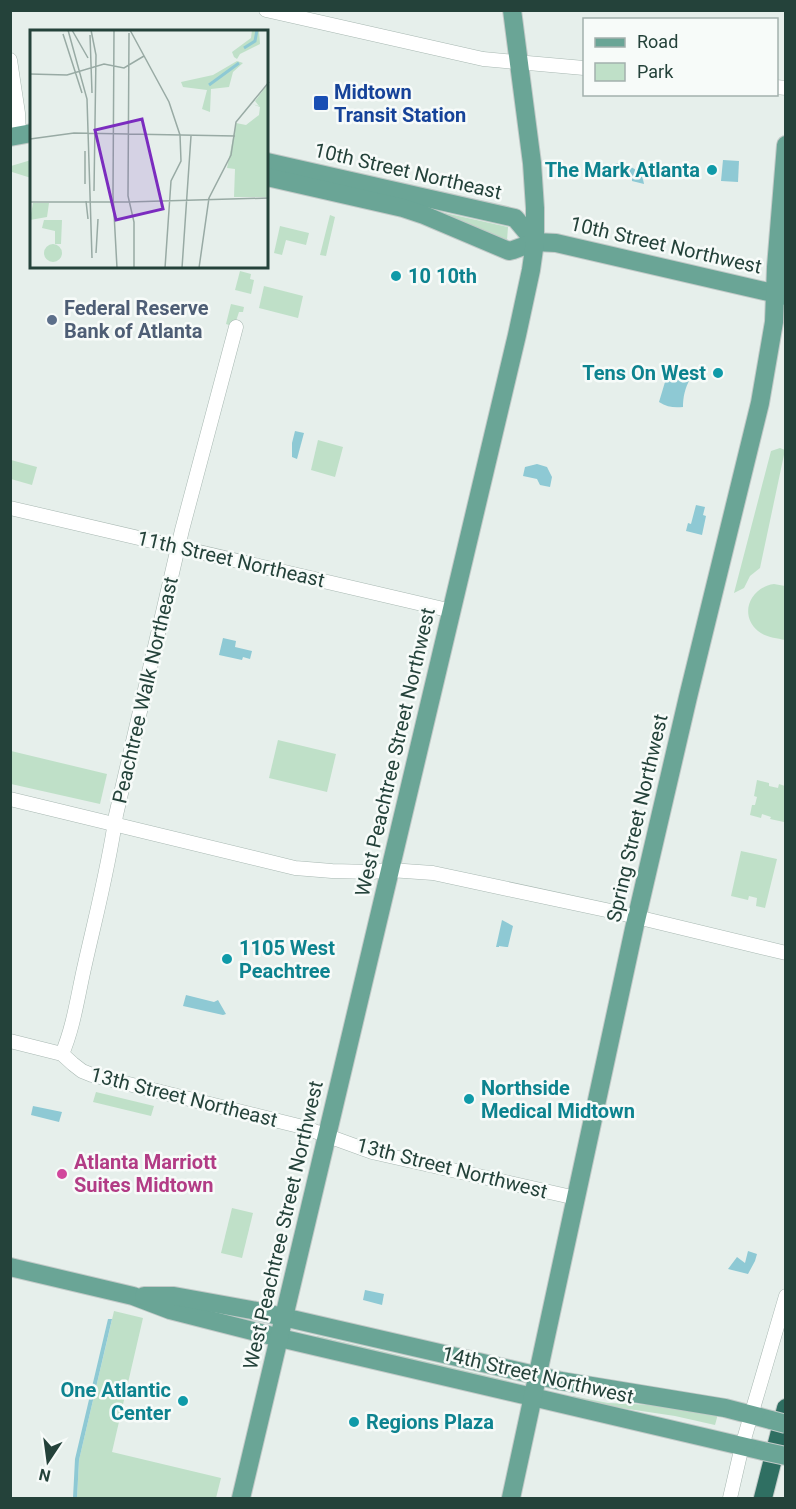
<svg xmlns="http://www.w3.org/2000/svg" width="796" height="1509" viewBox="0 0 796 1509" font-family="Roboto,sans-serif">
<style>
.green{fill:#bfe0c8}
.water{fill:#8ec9d4}
.lines{fill:none;stroke-linecap:round;stroke-linejoin:round}
.minor-casing{stroke:#a8b8b2;stroke-width:15}
.major-casing{stroke:#c2cac8;stroke-width:20}
.highway-casing{stroke:#c2cac8;stroke-width:20}
.minor{stroke:#fff;stroke-width:14}
.major{stroke:#6aa596;stroke-width:18}
.highway{stroke:#2f6f62;stroke-width:18}
.major-bridge-casing{stroke:#c2cac8;stroke-width:20;stroke-linecap:butt}
.major-bridge{stroke:#6aa596;stroke-width:18}
.transit-dot{fill:#1a4fb4;stroke:#f7fbf9;stroke-width:2}
.culture-dot{fill:#0f9aa8;stroke:#f7fbf9;stroke-width:2}
.service-dot{fill:#5c6f8a;stroke:#f7fbf9;stroke-width:2}
.hotel-dot{fill:#d1479c;stroke:#f7fbf9;stroke-width:2}
.labels{text-anchor:middle;dominant-baseline:central;stroke-width:5;stroke-linejoin:round;paint-order:stroke}
.transit-label{font-size:20px;font-weight:bold;fill:#164399;stroke:#f7fbf9;text-anchor:start}
.culture-label{font-size:20px;font-weight:bold;fill:#0d838f;stroke:#f7fbf9;text-anchor:start}
.street-label{font-size:20px;fill:#24423a;stroke:#f7fbf9}
.service-label{font-size:20px;font-weight:bold;fill:#4e5e75;stroke:#f7fbf9;text-anchor:start}
.hotel-label{font-size:20px;font-weight:bold;fill:#b23c85;stroke:#f7fbf9;text-anchor:start}
.inset-river{fill:none;stroke:#8ec9d4;stroke-width:3}
.inset-road{fill:none;stroke:#98aaa4;stroke-width:1.5}
.view{fill:#7b2cbf;fill-opacity:0.15;stroke:#7b2cbf;stroke-width:3}
.inset-edge{fill:none;stroke:#24423a;stroke-width:3}
</style>
<rect width="100%" height="100%" fill="#e6efeb"/>
<g class="green">
<path d="M31,160V178L12,172L11,174V166Z"/>
<path d="M445,213L508,227L507,240L445,216Z"/>
<path d="M330,215L335,217L326,256L320,255Z"/>
<path d="M280,226L309,233L306,245L286,240L282,255L274,253Z"/>
<path d="M240,271L251,274L250,279L254,280L251,294L235,290Z"/>
<path d="M264,286L303,296L298,318L259,308Z"/>
<path d="M231,304L244,307L243,312H239L235,324L230,323L229,325L226,324Z"/>
<path d="M318,440L343,447L335,477L311,470Z"/>
<path d="M780,448L785,450L760,568L750,576L744,588L734,593L771,451Z"/>
<path d="M11,460L37,467L32,485L11,479Z"/>
<path d="M774,584L785,586V640C776,638 765,637 758,631C738,614 751,587 774,584Z"/>
<path d="M278,740L336,754L327,792L269,778Z"/>
<path d="M11,751L107,774L100,804L11,784Z"/>
<path d="M757,780L769,783V786L778,788L779,784L785,786V824L784,822L770,819L771,817L762,814L761,818L750,815L752,805H755L757,797L754,796Z"/>
<path d="M741,851L777,859L765,908L756,906L757,898L749,896L748,900L731,896Z"/>
<path d="M96,1092L154,1106L151,1116L93,1102Z"/>
<path d="M232,1208L253,1213L242,1258L221,1253Z"/>
<path d="M114,1311L143,1318L112,1452L221,1478L216,1498H77L79,1460Z"/>
<path d="M317,1336L509,1381V1382L316,1338Z"/>
<path d="M573,1396L608,1403L677,1406L718,1414L715,1425L675,1416L608,1406L573,1399Z"/>
</g>
<g class="water">
<path d="M723,160L739,161L738,182L721,181Z"/>
<path d="M619,163C631,166 643,171 644,184L632,181V178L608,172V165Z"/>
<path d="M674,372L683,374L690,379C685,388 683,397 683,407C674,408 667,407 659,402L665,382V373Z"/>
<path d="M295,431L304,433L297,459L292,457V443Z"/>
<path d="M537,464L547,467L552,477L550,487L540,485L537,479L523,476L525,467Z"/>
<path d="M696,505L705,507L703,515L706,516L702,535L686,531L688,523L691,524Z"/>
<path d="M223,638L236,641L235,647L252,651L250,659L243,657L242,660L219,655Z"/>
<path d="M502,920L513,926L508,947H506L499,946V947H496Z"/>
<path d="M186,995L214,1002L218,1000L226,1014L223,1015L183,1006Z"/>
<path d="M33,1106L62,1112L59,1122L31,1115Z"/>
<path d="M748,1251L757,1254L755,1261L748,1274L728,1269L737,1257L745,1263Z"/>
<path d="M365,1290L384,1294L382,1305L363,1300Z"/>
<path d="M108,1319H112L79,1460L77,1498H73L75,1459Z"/>
</g>
<g class="lines">
<defs>
<g id="minor">
<path d="M266,10L483,59L584,68"/>
<path d="M10,60L18,113L19,135"/>
<path d="M776,87L786,88"/>
<path d="M10,508L452,611"/>
<path d="M10,799L295,868L332,871L372,872L390,870L433,873L620,913L786,953"/>
<path d="M10,1041L62,1054L73,1064L82,1071L92,1075L303,1127L372,1152L576,1198"/>
<path d="M62,1054C74,1026 78,994 85,964C96,915 109,866 116,815L182,530L236,327"/>
<path d="M730,1498L742,1446L786,1296"/>
</g>
<g id="major">
<path d="M10,137L32,133"/>
<path d="M267,162L515,218L535,242"/>
<path d="M267,177L403,208L424,215L509,251L513,250L535,242L556,243L786,296"/>
<path d="M10,1267L133,1296L170,1310L280,1338L763,1451"/>
<path d="M144,1296H174L257,1311L561,1381L725,1408L771,1420"/>
<path d="M241,1498L517,335L531,270L535,242V208L532,163L512,10"/>
<path d="M511,1498L634,929L688,697L760,403L774,322L776,267L786,145"/>
</g>
<path id="highway" d="M763,1498L786,1408"/>
</defs>
<use href="#minor" class="minor-casing"/>
<use href="#major" class="major-casing"/>
<use href="#highway" class="highway-casing"/>
<use href="#minor" class="minor"/>
<use href="#major" class="major"/>
<use href="#highway" class="highway"/>
<defs>
<g id="major-bridge">
<path d="M771,1420L786,1424"/>
<path d="M763,1451L786,1456"/>
</g>
</defs>
<use href="#major-bridge" class="major-bridge-casing"/>
<use href="#major-bridge" class="major-bridge"/>
</g>
<rect class="transit-dot" x="313" y="95" width="16" height="16" rx="3"/>
<g class="culture-dot">
<circle cx="712" cy="170" r="6"/>
<circle cx="396" cy="276" r="6"/>
<circle cx="718" cy="373" r="6"/>
<circle cx="227" cy="959" r="6"/>
<circle cx="469" cy="1099" r="6"/>
<circle cx="183" cy="1401" r="6"/>
<circle cx="354" cy="1422" r="6"/>
</g>
<circle class="service-dot" cx="52" cy="320" r="6"/>
<circle class="hotel-dot" cx="62" cy="1174" r="6"/>
<g class="labels">
<g class="transit-label">
<text x="334" y="92">Midtown<tspan x="334" dy="23">Transit Station</tspan></text>
</g>
<g class="culture-label">
<text x="700" y="170" text-anchor="end">The Mark Atlanta</text>
<text x="408" y="276">10 10th</text>
<text x="706" y="373" text-anchor="end">Tens On West</text>
<text x="239" y="948">1105 West<tspan x="239" dy="23">Peachtree</tspan></text>
<text x="481" y="1088">Northside<tspan x="481" dy="23">Medical Midtown</tspan></text>
<text x="171" y="1390" text-anchor="end">One Atlantic<tspan x="171" dy="23">Center</tspan></text>
<text x="366" y="1422">Regions Plaza</text>
</g>
<g class="street-label">
<text transform="translate(408 171) rotate(13)">10th Street Northeast</text>
<text transform="translate(666 245) rotate(13)">10th Street Northwest</text>
<text transform="translate(231 559) rotate(13)">11th Street Northeast</text>
<text transform="translate(145 690) rotate(-77)">Peachtree Walk Northeast</text>
<text transform="translate(395 752) rotate(-77)">West Peachtree Street Northwest</text>
<text transform="translate(637 818) rotate(-77)">Spring Street Northwest</text>
<text transform="translate(184 1097) rotate(14)">13th Street Northeast</text>
<text transform="translate(452 1168) rotate(14)">13th Street Northwest</text>
<text transform="translate(283 1225) rotate(-77)">West Peachtree Street Northwest</text>
<text transform="translate(538 1375) rotate(13)">14th Street Northwest</text>
</g>
<g class="service-label">
<text x="64" y="308">Federal Reserve<tspan x="64" dy="23">Bank of Atlanta</tspan></text>
</g>
<g class="hotel-label">
<text x="74" y="1162">Atlanta Marriott<tspan x="74" dy="23">Suites Midtown</tspan></text>
</g>
</g>
<g transform="translate(30 30)">
<rect width="238" height="238" fill="#e6efeb"/>
<path d="M222,0H229L230,14L210,24L207,29L204,27L202,22L221,8ZM207,31L213,33L203,42L199,57L181,59L180,82L172,79L177,60L153,57L151,52L183,45ZM238,54V167H204L205,139L197,138L206,93L216,95L229,85L230,77L222,74L229,76L225,71ZM3,173H19L17,187L0,190ZM14,190H32L31,214H25V201L12,198ZM14 223a9 9 0 1 1 18 0a9 9 0 1 1-18 0Z" fill="#bfe0c8"/>
<path class="inset-river" d="M214,18L225,11L227,0M179,55L209,33"/>
<path class="inset-road" d="M38,0L57,69L62,228M42,0L58,28M61,0L66,25L64,161M84,0L83,165L87,238M100,0L139,72L150,105L151,131L141,151L135,238M99,3L98,166L104,192V238M33,4L52,63M60,5L62,63M0,44L37,45L74,34L94,38L114,26M0,109L44,103L205,106M55,121V154M56,171L58,189M0,172H98M98,172L239,168M66,223L68,189M152,238L161,106M169,238L179,168L201,125L206,92L239,52"/>
<path class="view" d="M112,89L133,179L86,190L65,100Z"/>
<rect width="238" height="238" class="inset-edge"/>
</g>
<rect width="796" height="1509" fill="none" stroke="#24423a" stroke-width="24"/>
<rect x="583" y="18" width="195" height="78" fill="#f7fbf9" stroke="#a3b1ad" stroke-width="1.5"/>
<rect x="595" y="38" width="30" height="9" fill="#6aa596" stroke="#a3b1ad" stroke-width="1.5"/>
<text x="637" y="48" font-size="18" fill="#24423a">Road</text>
<rect x="595" y="63" width="30" height="18" fill="#bfe0c8" stroke="#a3b1ad" stroke-width="1.5"/>
<text x="637" y="78" font-size="18" fill="#24423a">Park</text>
<g transform="translate(48 1461) rotate(193)" stroke="#f7fbf9" stroke-width="4.5" paint-order="stroke">
<path d="M0-4.5L10 22L0 15L-10 22Z" fill="#24423a"/>
<text y="-9" font-size="16" font-weight="bold" text-anchor="middle" fill="#24423a">N</text>
</g>
</svg>
